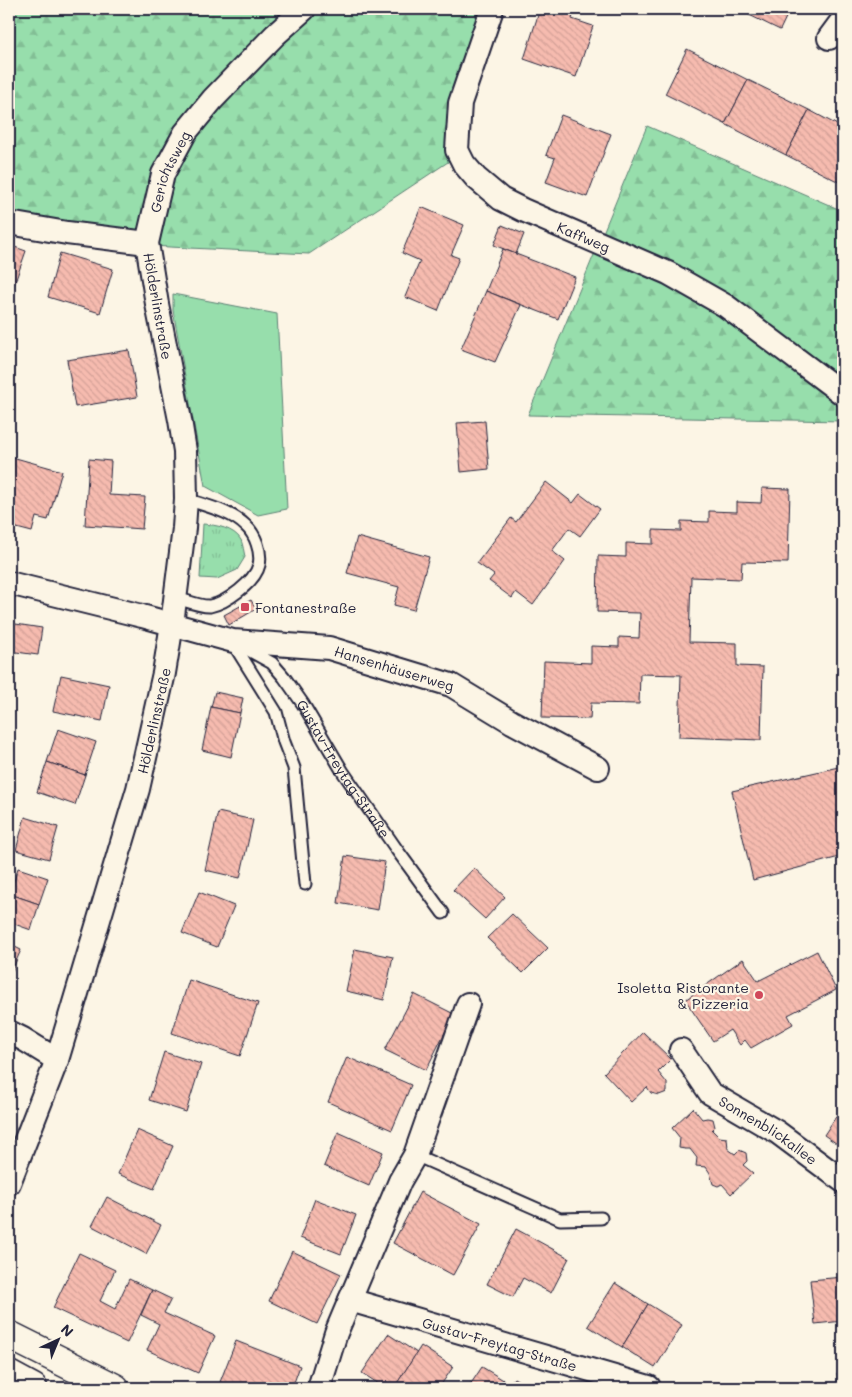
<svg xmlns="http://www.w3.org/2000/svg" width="852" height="1397" viewBox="0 0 852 1397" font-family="Mali,sans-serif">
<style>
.grass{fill:url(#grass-tufts);stroke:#5c8074}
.forest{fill:url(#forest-firs);stroke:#5c8074}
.park{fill:#97deac;stroke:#5c8074}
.building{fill:url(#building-back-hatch);stroke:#22223b}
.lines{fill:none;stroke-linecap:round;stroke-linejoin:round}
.service-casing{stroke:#22223b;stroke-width:15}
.minor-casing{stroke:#22223b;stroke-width:26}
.secondary-casing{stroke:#22223b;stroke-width:31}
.service{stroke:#fcf5e5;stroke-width:11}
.minor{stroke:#fcf5e5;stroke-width:22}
.secondary{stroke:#fcf5e5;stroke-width:28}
.poi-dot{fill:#d1495b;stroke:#fcf5e5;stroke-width:2}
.labels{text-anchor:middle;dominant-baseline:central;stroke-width:4.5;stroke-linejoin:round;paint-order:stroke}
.street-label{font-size:14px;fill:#22223b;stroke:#fcf5e5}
.poi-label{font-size:14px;fill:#22223b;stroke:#fcf5e5;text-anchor:start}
</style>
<defs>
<pattern id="grass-tufts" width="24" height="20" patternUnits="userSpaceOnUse" patternTransform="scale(1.25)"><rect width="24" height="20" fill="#97deac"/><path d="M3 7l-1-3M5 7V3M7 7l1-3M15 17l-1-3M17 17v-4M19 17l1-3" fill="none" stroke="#82be95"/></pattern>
<pattern id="forest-firs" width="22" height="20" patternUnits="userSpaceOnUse" patternTransform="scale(1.25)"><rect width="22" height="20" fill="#97deac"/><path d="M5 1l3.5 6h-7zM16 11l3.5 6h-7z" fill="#82be95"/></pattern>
<pattern id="building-back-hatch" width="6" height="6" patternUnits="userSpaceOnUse" patternTransform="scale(1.25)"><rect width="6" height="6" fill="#f6bbaf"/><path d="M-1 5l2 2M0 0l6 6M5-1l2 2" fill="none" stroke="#d3a097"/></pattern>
</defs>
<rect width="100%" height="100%" fill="#fcf5e5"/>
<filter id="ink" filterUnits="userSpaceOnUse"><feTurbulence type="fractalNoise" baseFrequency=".02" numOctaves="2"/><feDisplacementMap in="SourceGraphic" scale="10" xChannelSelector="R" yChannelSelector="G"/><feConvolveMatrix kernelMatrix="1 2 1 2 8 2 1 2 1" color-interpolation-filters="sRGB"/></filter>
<g filter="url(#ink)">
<path class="grass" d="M203,524C216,525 234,528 241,540C243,545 244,552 245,557L237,570L217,579L200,578Z"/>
<g class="forest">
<path d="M9,9H485L451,103L448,162L309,254L150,246L9,218Z"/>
<path d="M647,126L843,211V421L528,415Z"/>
</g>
<path class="park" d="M173,294L277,314L287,509L258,515L205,486L173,310Z"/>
<g class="building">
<path d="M540,9L548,10V9H575L572,19L593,26L576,77L524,59Z"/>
<path d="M737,9H790L780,30Z"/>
<path d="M687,49L748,80L725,124L665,94Z"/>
<path d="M748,80L809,110L786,155L725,124Z"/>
<path d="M809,110L843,128V184L786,155Z"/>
<path d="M561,115L611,134L587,197L546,182L555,158L546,155Z"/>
<path d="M421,207L464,225L451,255L459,258L438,311L405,297L420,261L402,253Z"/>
<path d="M502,225L524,234L516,254L494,245Z"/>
<path d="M9,245L26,251L14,285L9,283Z"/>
<path d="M503,249L575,277L558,319L486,291Z"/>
<path d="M60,253L113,269L100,313L48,297Z"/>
<path d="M486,291L521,305L495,362L461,349Z"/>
<path d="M129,350L137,397L75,407L67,360Z"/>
<path d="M485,421L489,469L461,472L457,423Z"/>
<path d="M12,457L62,471L48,520L36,517L32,532L9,526L13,509L9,508V468Z"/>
<path d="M89,459L111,461L109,495L145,497L142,529L85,525Z"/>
<path d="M546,482L573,503L580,494L600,509L580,536L569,528L552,551L565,561L533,605L516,592L512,598L489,581L494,575L477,563L511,518L516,522Z"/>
<path d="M762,488L790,489L788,563L742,562L741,579L691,577L689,642L737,643V666L763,667L761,740L679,737L681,675L640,674L639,704L591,703L590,719L542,718L544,661L591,663V646L619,647V637L639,638L640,613L597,612L598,556L626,557V543L653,544V530L681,531V521L709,522V511L737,512V502L761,503Z"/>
<path d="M357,537L429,557L414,610L394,605L399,587L347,573Z"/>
<path d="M251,600L256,609L229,625L224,615Z"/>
<path d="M9,623L42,628L38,655L9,651Z"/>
<path d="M61,675L109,685L102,721L53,711Z"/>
<path d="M215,692L243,698L240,713L211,707Z"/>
<path d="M211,707L240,713L231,757L202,750Z"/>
<path d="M58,729L96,742L85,775L47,762Z"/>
<path d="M47,762L85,775L75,805L37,792Z"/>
<path d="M843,766V856L753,880L732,791Z"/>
<path d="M218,812L253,820L240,878L205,870Z"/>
<path d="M25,817L58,827L49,859L16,850Z"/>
<path d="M345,856L385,862L378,910L338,903Z"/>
<path d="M18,868L48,878L39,904L10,894Z"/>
<path d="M474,868L505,897L485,919L453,890Z"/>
<path d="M199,892L234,906L217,947L182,933Z"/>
<path d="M10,894L39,904L31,930L9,922Z"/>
<path d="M512,914L548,948L523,973L487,938Z"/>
<path d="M9,944L21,950L9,977Z"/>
<path d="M355,949L393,957L384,1000L346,991Z"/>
<path d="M817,951L836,990L788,1015L793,1024L751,1048L745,1040L740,1045L730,1030L713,1041L685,1000L743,959L758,981Z"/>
<path d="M189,980L258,1003L240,1056L172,1033Z"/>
<path d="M414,994L454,1014L426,1070L385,1050Z"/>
<path d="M643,1032L671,1059L658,1072L667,1083V1092L659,1095L651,1093L647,1087L631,1102L604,1073Z"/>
<path d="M164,1052L201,1064L186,1112L149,1100Z"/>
<path d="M347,1057L411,1085L392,1130L328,1102Z"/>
<path d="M843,1106V1148L824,1135Z"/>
<path d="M693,1108L702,1119L707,1118L713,1119L715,1127L712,1130L719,1137L727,1138L728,1149L735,1154L739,1150L746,1153L747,1161L743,1165L753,1173L731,1194L722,1184L718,1186L713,1184L710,1173L706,1167L696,1166L697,1158L690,1149H685L679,1148L680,1138L672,1128Z"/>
<path d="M137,1130L173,1146L154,1189L118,1174Z"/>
<path d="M338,1132L383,1152L369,1186L324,1166Z"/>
<path d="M420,1192L481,1224L453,1275L393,1243Z"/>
<path d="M107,1197L161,1225L146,1254L92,1226Z"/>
<path d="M315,1199L356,1215L341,1254L300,1238Z"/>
<path d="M516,1229L569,1258L551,1293L523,1278L513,1297L487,1284Z"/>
<path d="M292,1251L341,1274L317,1324L269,1301Z"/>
<path d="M79,1253L115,1270L100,1301L115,1309L129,1279L152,1290L127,1343L53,1308Z"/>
<path d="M843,1277V1321L815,1324L810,1280Z"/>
<path d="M615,1283L648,1304L622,1347L588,1326Z"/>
<path d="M152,1290L171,1299L164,1313L215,1336L198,1373L147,1350L159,1324L141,1315Z"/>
<path d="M648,1304L682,1325L655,1368L622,1347Z"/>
<path d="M388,1334L417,1353L394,1388H385L362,1373Z"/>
<path d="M236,1341L300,1366L292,1388H235L220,1382Z"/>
<path d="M421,1346L453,1367L439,1388H394Z"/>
<path d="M482,1367L510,1384L507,1388H468Z"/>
<path d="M843,1372V1388H839L837,1373Z"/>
<path d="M514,1378L531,1388H507Z"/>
<path d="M766,1383V1388H710V1384Z"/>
</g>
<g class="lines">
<defs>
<g id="service">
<path d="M176,598C184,600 202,607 210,606C226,603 255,582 259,565C262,552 255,534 246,526C231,511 206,506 186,499"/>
<path d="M233,643L276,712L284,742L294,768L305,884"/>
<path id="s1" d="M243,647L272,663L284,677L303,704L343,772L397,850L443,913"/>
<path d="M415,1155L560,1219L601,1218"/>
</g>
<g id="minor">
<path id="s2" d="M492,9L460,103L457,150L464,164L476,178L501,199L523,210L668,273L726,306L843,394"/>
<path d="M829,38L843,19"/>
<path d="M9,223L67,233L147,243"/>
<path id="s3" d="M9,583L142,616L233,641L329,648L451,685L512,722L598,768"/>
<path d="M9,1032L23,1039L57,1060"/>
<path id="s4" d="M681,1050L710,1093L777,1132L843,1181"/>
<path id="s5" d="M9,1183L57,1060L138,789L164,673L172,624L184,528L186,499L185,451L180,420L157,304L147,243L163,174L185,133L213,99L275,35L304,9"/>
<path id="s6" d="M350,1300L649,1387"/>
<path d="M319,1388L336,1333L400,1181L415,1155L468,1004"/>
</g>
<g id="secondary">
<path d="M9,1335L115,1388"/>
<path d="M9,1375L33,1388"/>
</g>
</defs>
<use href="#service" class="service-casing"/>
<use href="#minor" class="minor-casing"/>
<use href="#secondary" class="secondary-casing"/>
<use href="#service" class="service"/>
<use href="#minor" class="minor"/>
<use href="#secondary" class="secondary"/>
</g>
</g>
<g class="poi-dot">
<rect x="240" y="602" width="10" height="10" rx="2.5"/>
<circle cx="759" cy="995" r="5"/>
</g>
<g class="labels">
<g class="street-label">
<text stroke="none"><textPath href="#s5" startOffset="1044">Gerichtsweg</textPath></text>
<text stroke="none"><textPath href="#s2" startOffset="304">Kaffweg</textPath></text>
<text transform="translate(158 306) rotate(80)">Hölderlinstraße</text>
<text stroke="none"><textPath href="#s3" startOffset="396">Hansenhäuserweg</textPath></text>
<text stroke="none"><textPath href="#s5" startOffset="485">Hölderlinstraße</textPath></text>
<text stroke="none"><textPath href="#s1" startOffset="161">Gustav-Freytag-Straße</textPath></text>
<text stroke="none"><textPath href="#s4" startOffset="121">Sonnenblickallee</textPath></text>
<text stroke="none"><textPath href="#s6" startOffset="156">Gustav-Freytag-Straße</textPath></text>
</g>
<g class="poi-label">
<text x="255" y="607">Fontanestraße</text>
<text x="749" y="987" text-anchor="end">Isoletta Ristorante<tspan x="749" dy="16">&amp; Pizzeria</tspan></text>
</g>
</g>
<rect width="852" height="1397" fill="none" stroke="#fcf5e5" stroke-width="30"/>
<rect x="15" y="15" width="822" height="1367" fill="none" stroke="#22223b" stroke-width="2" filter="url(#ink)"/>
<g transform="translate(58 1340) rotate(44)" stroke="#fcf5e5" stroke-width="4" paint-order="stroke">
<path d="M0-4L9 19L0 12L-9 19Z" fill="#22223b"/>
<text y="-8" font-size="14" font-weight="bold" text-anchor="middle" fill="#22223b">N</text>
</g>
</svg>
